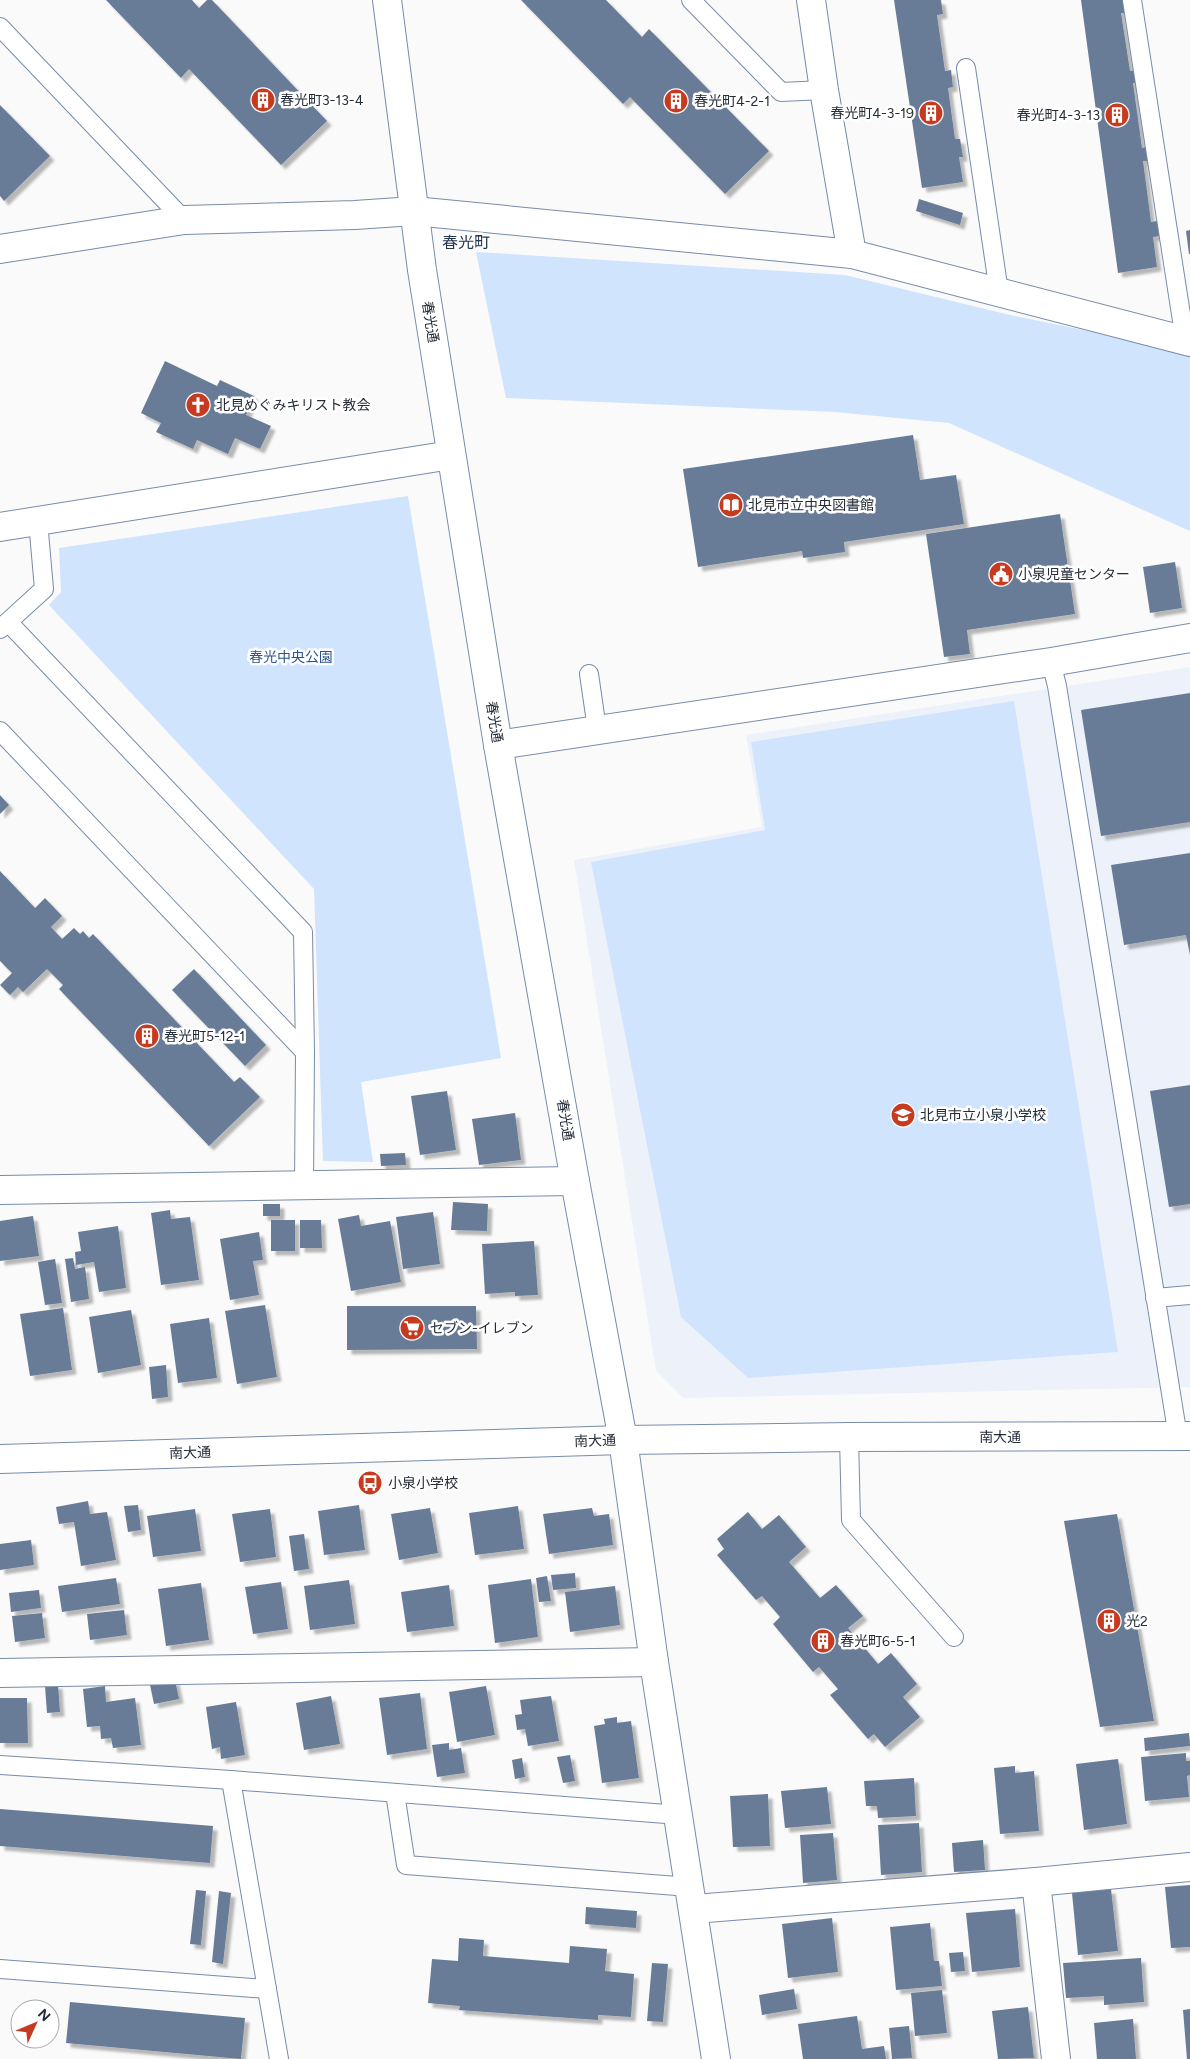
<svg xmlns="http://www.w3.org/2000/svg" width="1190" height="2059" viewBox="0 0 1190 2059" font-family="Figtree,'Noto Sans JP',sans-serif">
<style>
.built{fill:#edf2fa}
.green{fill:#d0e4fe}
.building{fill:#677c98;filter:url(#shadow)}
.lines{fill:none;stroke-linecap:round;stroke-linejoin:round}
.lane-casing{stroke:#778ca9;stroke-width:20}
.street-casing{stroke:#778ca9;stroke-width:30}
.secondary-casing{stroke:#778ca9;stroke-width:30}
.lane{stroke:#fff;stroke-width:18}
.street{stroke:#fff;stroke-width:28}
.secondary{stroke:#fff;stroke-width:28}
.labels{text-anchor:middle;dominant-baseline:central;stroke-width:5;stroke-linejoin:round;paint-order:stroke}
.poi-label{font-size:14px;fill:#242c38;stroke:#fff;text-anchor:start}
.street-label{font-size:14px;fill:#242c38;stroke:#fff}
.park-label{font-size:14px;fill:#2b558c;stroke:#fff}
.quarter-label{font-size:16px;fill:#24364f;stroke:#fff}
</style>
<defs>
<filter id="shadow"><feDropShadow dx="4.5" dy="4.5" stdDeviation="1" flood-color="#0004"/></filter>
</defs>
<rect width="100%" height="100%" fill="#fafafa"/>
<path class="built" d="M1190,667V1387L683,1398L656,1371L574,860L762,827L746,735Z"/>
<g class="green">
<path d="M476,252L845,275L1010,315L1190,352V531L949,423L835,412L506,398Z"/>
<path d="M408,496L501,1058L361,1082L373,1162L323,1161L314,889L49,605L61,592L59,548Z"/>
<path d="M1014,701L1118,1352L748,1378L681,1317L591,862L765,830L751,742Z"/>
</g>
<g class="building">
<path d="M106,0H192L199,8L207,0H212L327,121L281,165L189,69L181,78Z"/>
<path d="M521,0H606L642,37L649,29L769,151L725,194L630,97L623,104Z"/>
<path d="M894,0H941L943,14L937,15L945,71L951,70L953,87L948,88L955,139H960L963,157H959L963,182L922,188Z"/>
<path d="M1081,0H1123L1125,13H1121L1130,71L1136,70L1137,83H1133L1142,148L1146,147L1148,161H1143L1151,222L1157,221L1159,236L1153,237L1157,267L1118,273Z"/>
<path d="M0,105L50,156L4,201L0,196Z"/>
<path d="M919,199L963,213L960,225L916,211Z"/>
<path d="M1190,230V254H1189L1186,231Z"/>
<path d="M165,361L217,386L220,380L254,396L246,415L271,426L260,449L235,438L228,454L197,440L193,449L156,432L161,423L141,413Z"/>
<path d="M913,435L920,480L956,475L964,524L844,542L845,552L803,558L802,551L698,567L683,469Z"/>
<path d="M1060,514L1075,614L967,630L970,654L944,657L926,534Z"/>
<path d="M1175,562L1182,608L1150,613L1143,567Z"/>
<path d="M1190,693V822L1101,836L1081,710Z"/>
<path d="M0,795L9,805L0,814Z"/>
<path d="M1190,853V955L1186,935L1124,945L1111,865Z"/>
<path d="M0,871L35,908L45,898L62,916L51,927L62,939L74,928L80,934L83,931L89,938L93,934L234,1082L240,1077L260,1097L209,1146L59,989L63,985L47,969L23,992L18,987L10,995L0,985L12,973L0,961Z"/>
<path d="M194,969L266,1045L245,1066L172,990Z"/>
<path d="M1190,1085V1204L1169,1207L1150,1091Z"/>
<path d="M447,1091L456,1150L420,1155L411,1096Z"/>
<path d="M515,1113L521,1160L479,1165L472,1119Z"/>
<path d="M405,1153L406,1165L381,1166L380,1154Z"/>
<path d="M453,1202L488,1204L487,1231L451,1230Z"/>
<rect x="263" y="1204" width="17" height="12"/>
<path d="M170,1210L171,1219L190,1217L199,1280L161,1285L151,1213Z"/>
<path d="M433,1212L440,1264L403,1269L396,1217Z"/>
<path d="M359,1215L361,1226L390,1221L401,1282L351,1291L338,1219Z"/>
<path d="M33,1216L39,1256L0,1261V1221Z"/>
<rect x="271" y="1220" width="24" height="31"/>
<path d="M300,1220H321L322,1248H300Z"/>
<path d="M118,1226L126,1288L99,1292L94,1262L76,1265L75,1252L81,1251L78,1232Z"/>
<path d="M259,1232L263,1260L253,1261L259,1295L230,1300L220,1239Z"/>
<path d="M534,1241L538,1295L515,1296V1292L485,1294L482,1244Z"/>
<path d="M73,1258L75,1269L85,1267L89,1299L71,1302L65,1259Z"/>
<path d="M55,1259L62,1303L45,1305L38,1262Z"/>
<path d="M265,1305L277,1377L237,1384L225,1311Z"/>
<path d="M347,1306H476L477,1349L347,1350Z"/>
<path d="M63,1308L72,1370L30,1376L20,1314Z"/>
<path d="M131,1310L141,1365L98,1373L89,1317Z"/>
<path d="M209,1318L217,1378L178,1383L170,1324Z"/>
<path d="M166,1365L168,1397L152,1399L149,1367Z"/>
<path d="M88,1501L90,1514L107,1512L116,1560L81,1566L74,1522L59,1524L56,1507Z"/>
<path d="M138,1505L141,1530L128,1532L124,1506Z"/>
<path d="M359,1505L365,1550L324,1555L318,1511Z"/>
<path d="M518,1506L524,1549L475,1555L469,1513Z"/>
<path d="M430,1508L438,1553L399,1560L391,1514Z"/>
<path d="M592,1508L594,1516L609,1514L613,1545L549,1554L543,1514Z"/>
<path d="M195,1509L201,1551L153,1557L147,1516Z"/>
<path d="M270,1509L276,1557L240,1562L232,1514Z"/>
<path d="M748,1512L762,1529L779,1515L806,1547L789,1562L820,1598L836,1585L863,1616L848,1628L878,1664L891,1653L917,1684L903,1697L920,1717L885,1747L874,1734L868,1739L830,1695L838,1689L819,1667L813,1672L773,1624L780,1617L762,1596L756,1600L717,1555L724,1549L717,1539Z"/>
<path d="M1117,1514L1154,1721L1100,1727L1064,1521Z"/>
<path d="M304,1534L309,1569L294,1571L289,1536Z"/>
<path d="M31,1540L34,1565L0,1570V1544Z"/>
<path d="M575,1573L576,1588L553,1590L551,1575Z"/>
<path d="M547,1576L551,1601L539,1602L536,1578Z"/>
<path d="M116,1578L120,1604L62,1612L58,1586Z"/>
<path d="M531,1579L538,1637L495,1643L488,1585Z"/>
<path d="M349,1580L355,1624L310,1630L304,1586Z"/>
<path d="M281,1582L288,1629L253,1634L245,1587Z"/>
<path d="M201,1583L209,1640L166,1646L158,1589Z"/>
<path d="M449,1585L454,1626L407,1632L401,1592Z"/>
<path d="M615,1586L620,1625L570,1632L565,1592Z"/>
<path d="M39,1590L41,1608L11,1612L9,1593Z"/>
<path d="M124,1610L127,1635L90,1640L87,1614Z"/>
<path d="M42,1613L45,1638L15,1642L12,1616Z"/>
<path d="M175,1680L179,1699L154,1704L150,1685Z"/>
<path d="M58,1684L60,1712L47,1713L45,1686Z"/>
<path d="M105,1686L106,1702L135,1698L141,1745L113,1748L111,1738L101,1739L100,1726L87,1727L83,1689Z"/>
<path d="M486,1686L495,1735L457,1742L449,1692Z"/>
<path d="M420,1693L427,1749L387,1755L379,1698Z"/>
<path d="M331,1696L340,1744L304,1750L296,1703Z"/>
<path d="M551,1696L559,1741L528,1746L525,1729L517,1730L515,1715L522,1714L520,1700Z"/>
<path d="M0,1698H27L28,1743H0Z"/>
<path d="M236,1702L245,1755L221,1759L220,1747L212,1749L206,1707Z"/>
<path d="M617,1717V1723L631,1721L639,1778L602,1783L594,1726L605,1724L604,1719Z"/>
<path d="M1189,1733L1190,1746L1145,1751L1144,1738Z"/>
<path d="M449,1743V1750L461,1748L465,1773L437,1777L432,1745Z"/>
<path d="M1186,1753V1761H1190V1775L1187,1776L1189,1797L1145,1801L1141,1757Z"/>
<path d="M570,1755L575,1781L563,1783L557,1757Z"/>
<path d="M522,1758L525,1777L515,1779L512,1760Z"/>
<path d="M1118,1759L1127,1824L1084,1830L1076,1764Z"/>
<path d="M1015,1766V1773L1034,1771L1039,1831L1000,1834L994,1768Z"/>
<path d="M914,1778L916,1816L878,1818L877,1806H866L864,1781Z"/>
<path d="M827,1787L831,1824L785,1828L781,1791Z"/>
<path d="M768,1794L770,1846L733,1847L730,1796Z"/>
<path d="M0,1809L213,1826L210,1863L0,1846Z"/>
<path d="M919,1823L922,1872L881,1875L878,1825Z"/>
<path d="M833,1833L837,1880L803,1883L800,1835Z"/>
<path d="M983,1840L985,1870L954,1872L952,1843Z"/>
<path d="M1190,1885V1947L1171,1948L1165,1887Z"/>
<path d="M1111,1889L1118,1951L1078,1955L1072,1893Z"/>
<path d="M196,1890L206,1891L201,1945L190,1944Z"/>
<path d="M219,1891L231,1893L223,1964L212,1962Z"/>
<path d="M586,1907L637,1911L636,1928L585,1924Z"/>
<path d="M1015,1909L1020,1967L972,1972L966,1913Z"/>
<path d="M832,1918L838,1972L788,1978L782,1924Z"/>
<path d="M930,1923L934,1961H939L942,1986L896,1990L890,1927Z"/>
<path d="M459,1938L484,1940L483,1956L569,1963L570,1946L607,1949L605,1971L634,1974L631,2017L598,2015V2020L459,2010L460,2006L428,2003L432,1959L458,1961Z"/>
<path d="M963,1952L965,1971L951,1972L949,1953Z"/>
<path d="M1141,1958L1144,2002L1104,2005V1996L1066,1998L1063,1963Z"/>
<path d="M652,1963L668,1964L663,2022L647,2021Z"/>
<path d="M794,1989L797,2009L762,2015L759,1995Z"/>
<path d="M942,1990L947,2033L915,2036L911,1993Z"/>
<path d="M70,2002L245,2018L241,2059L66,2043Z"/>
<path d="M1028,2007L1034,2058L998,2059L992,2011Z"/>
<path d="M1190,2009V2059H1187L1183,2010Z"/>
<path d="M857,2016L862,2049L884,2046L886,2059H803L798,2024Z"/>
<path d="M1133,2019L1136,2059H1097L1094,2023Z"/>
<path d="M909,2026L912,2058L892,2059L889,2028Z"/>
</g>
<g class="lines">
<defs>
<g id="lane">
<path d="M691,0L781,92L824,90"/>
<path d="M1132,0L1185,340"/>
<path d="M0,27L184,220"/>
<path d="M966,68L999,292"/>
<path d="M8,622L303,932L305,1052"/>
<path d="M0,629L44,589L38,521"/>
<path d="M1051,662L1057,686L1178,1437"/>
<path d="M589,674L597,729"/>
<path d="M0,731L305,1052L304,1185"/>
<path d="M1155,1298L1190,1295"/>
<path d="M849,1437L851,1520L954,1637"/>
<path d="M0,1765L231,1780L679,1815"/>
<path d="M231,1780L279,2059"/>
<path d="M395,1793L406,1865L690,1887"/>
<path d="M0,1969L267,1989"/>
</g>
<g id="street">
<path d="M811,0L824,90L852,254"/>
<path d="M0,249L184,220L355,215L414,211L852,254L1190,342"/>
<path d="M0,527L451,455"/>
<path d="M498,745L1051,662L1190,638"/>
<path d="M0,1190L575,1181"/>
<path d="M623,1440L654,1662L716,2059"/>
<path d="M0,1673L654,1662"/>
<path d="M1036,1882L1056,2059"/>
<path d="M694,1909L1036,1882L1190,1867"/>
</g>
<g id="secondary">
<path d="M387,0L422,270L498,745L575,1181L623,1440"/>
<path d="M0,1459L623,1440L849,1437L1190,1436"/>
</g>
</defs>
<use href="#lane" class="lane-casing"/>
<use href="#street" class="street-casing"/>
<use href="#secondary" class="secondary-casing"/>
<use href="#lane" class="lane"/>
<use href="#street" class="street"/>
<use href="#secondary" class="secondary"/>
</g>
<defs>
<symbol id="building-disc" viewBox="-11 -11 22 22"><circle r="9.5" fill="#c63b20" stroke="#fff"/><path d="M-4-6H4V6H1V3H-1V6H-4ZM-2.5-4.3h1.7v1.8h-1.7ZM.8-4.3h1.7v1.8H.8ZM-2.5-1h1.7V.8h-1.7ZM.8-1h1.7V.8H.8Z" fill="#fff"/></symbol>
<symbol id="church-disc" viewBox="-11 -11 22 22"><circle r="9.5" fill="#c63b20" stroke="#fff"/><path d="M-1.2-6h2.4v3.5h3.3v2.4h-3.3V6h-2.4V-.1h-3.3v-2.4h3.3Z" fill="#fff"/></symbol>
<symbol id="library-disc" viewBox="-11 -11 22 22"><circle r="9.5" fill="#c63b20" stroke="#fff"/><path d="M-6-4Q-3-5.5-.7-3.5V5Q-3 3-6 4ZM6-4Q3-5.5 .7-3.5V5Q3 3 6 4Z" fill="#fff"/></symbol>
<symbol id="civic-disc" viewBox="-11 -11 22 22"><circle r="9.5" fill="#c63b20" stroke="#fff"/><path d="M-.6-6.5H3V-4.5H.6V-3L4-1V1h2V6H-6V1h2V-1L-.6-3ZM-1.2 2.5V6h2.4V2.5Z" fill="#fff"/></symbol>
<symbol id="school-disc" viewBox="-11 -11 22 22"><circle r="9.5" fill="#c63b20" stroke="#fff"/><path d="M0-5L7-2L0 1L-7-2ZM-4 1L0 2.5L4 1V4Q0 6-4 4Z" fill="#fff"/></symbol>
<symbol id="supermarket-disc" viewBox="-11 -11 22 22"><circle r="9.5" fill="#c63b20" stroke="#fff"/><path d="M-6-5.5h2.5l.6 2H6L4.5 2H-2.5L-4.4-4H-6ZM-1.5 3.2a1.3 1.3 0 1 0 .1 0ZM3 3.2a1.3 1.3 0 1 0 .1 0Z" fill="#fff"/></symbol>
<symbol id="bus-disc" viewBox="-11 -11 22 22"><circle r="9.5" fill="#c63b20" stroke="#fff"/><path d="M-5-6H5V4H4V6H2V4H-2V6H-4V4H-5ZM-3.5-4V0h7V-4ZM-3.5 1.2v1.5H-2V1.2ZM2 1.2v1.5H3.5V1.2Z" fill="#fff"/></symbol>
</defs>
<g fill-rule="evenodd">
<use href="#building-disc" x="249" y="86" width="28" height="28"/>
<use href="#building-disc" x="662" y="87" width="28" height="28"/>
<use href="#building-disc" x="917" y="99" width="28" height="28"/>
<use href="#building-disc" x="1103" y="101" width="28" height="28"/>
<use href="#church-disc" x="184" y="391" width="28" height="28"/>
<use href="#library-disc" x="717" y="491" width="28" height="28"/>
<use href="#civic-disc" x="987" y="560" width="28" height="28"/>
<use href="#building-disc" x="133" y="1022" width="28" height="28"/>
<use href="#school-disc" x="889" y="1101" width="28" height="28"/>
<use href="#supermarket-disc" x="398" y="1314" width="28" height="28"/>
<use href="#bus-disc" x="356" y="1469" width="28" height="28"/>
<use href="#building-disc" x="1095" y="1607" width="28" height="28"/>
<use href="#building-disc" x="809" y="1627" width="28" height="28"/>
</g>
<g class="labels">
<g class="poi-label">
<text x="280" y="100">春光町3-13-4</text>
<text x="694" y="101">春光町4-2-1</text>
<text x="914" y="113" text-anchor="end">春光町4-3-19</text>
<text x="1100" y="115" text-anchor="end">春光町4-3-13</text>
<text x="216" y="405">北見めぐみキリスト教会</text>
<text x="748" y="505">北見市立中央図書館</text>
<text x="1018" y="574">小泉児童センター</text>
<text x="164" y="1036">春光町5-12-1</text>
<text x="920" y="1115">北見市立小泉小学校</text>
<text x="430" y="1328">セブン-イレブン</text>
<text x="388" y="1483">小泉小学校</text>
<text x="1126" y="1621">光2</text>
<text x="840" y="1641">春光町6-5-1</text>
</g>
<g class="street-label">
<text transform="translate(430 322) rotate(81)">春光通</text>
<text transform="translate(494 722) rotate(81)">春光通</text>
<text transform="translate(565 1120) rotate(81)">春光通</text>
<text x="1000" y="1437">南大通</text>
<text transform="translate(595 1441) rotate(-2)">南大通</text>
<text transform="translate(190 1453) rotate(-2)">南大通</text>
</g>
<g class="park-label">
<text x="291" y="657">春光中央公園</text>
</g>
<g class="quarter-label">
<text x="466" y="242">春光町</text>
</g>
</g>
<g transform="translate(35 2024) rotate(46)"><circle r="24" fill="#ffffff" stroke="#a7abaf"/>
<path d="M0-4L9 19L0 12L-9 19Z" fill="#c63b20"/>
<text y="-8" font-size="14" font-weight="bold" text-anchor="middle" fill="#242c38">N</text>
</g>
</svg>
